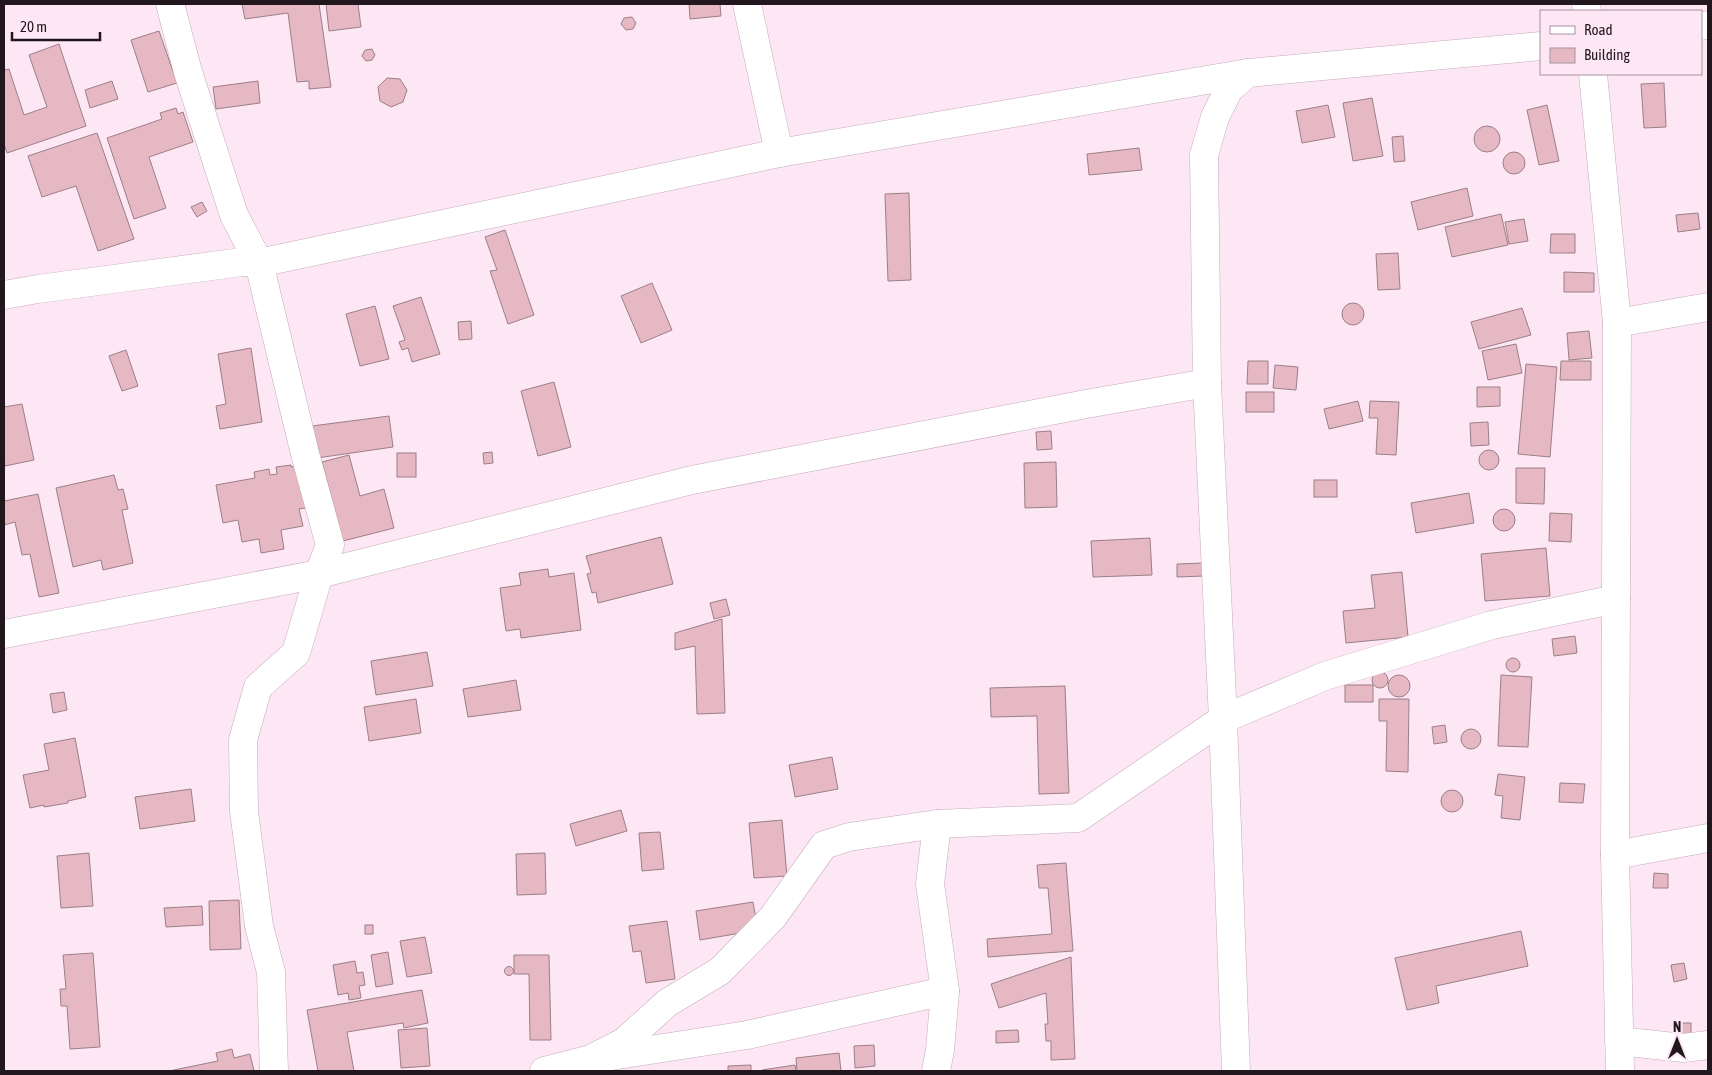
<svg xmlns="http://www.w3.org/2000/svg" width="1712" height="1075" viewBox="0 0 1712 1075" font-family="'Asap Condensed',sans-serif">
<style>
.building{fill:#e6b8c3;stroke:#9c7f86}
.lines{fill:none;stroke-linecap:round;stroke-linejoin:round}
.street-casing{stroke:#c5abbc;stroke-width:29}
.secondary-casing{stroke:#c5abbc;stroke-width:29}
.street{stroke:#fff;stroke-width:28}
.secondary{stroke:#fff;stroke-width:28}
</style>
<rect width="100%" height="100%" fill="#fde7f5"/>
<g class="building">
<path d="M242,4H319L331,87L309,89V81L297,82L288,13L245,19Z"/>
<path d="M326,4H358L361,27L329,31Z"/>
<path d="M689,4H720L721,16L690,19Z"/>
<path d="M632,17L636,23L633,29L626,30L621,24L624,18Z"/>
<path d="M159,31L177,83L148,92L131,40Z"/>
<path d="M59,44L86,126L7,153L4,144V70L9,69L24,115L47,107L29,55Z"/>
<path d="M372,49L375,55L372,60L366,61L362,56L365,50Z"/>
<path d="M387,78L400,79L407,90L403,102L391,107L380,101L378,87Z"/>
<path d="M112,81L118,99L90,108L85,90Z"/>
<path d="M258,81L260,103L216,109L213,87Z"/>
<path d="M1664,83L1666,127L1644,128L1641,84Z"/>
<path d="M1372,98L1383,156L1353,161L1343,103Z"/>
<path d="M1328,105L1335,137L1302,143L1296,111Z"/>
<path d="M1547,105L1559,161L1539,165L1527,110Z"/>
<path d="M176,108L178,114L183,112L193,142L149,157L166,208L134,219L107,138L162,119L160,113Z"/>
<circle cx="1487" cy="139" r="13"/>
<path d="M97,133L134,239L98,251L76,186L42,197L28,156Z"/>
<path d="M1403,136L1405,161L1394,162L1392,137Z"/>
<path d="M1139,148L1142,170L1089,175L1087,154Z"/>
<circle cx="1514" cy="163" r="11"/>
<path d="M1467,188L1473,216L1418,230L1411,202Z"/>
<path d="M909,193L911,280L888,281L885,194Z"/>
<path d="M202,202L207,211L197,217L191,207Z"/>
<path d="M1698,213L1700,229L1678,232L1676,215Z"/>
<path d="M1501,214L1508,245L1452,257L1445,227Z"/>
<path d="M1524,219L1528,241L1509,244L1505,222Z"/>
<path d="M505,230L534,315L508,324L490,271L497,270L485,237Z"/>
<path d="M1551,234H1575V253H1550Z"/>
<path d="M1398,253L1400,289L1378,290L1376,254Z"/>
<path d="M1564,272L1594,273V292H1564Z"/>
<path d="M652,283L672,330L641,343L621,296Z"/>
<path d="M421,297L440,354L412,362L408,348L402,350L399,342L405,340L393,306Z"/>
<circle cx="1353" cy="314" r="11"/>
<path d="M375,306L389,359L360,366L346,314Z"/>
<path d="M1522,308L1531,335L1479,349L1471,322Z"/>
<path d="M471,321L472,339L459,340L458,322Z"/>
<path d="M1589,331L1592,358L1569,360L1567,333Z"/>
<path d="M1516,344L1522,373L1488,380L1482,351Z"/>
<path d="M251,348L262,422L220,429L216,406L226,404L218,354Z"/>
<path d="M126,350L138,386L122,391L109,356Z"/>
<path d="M1248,361H1268V384H1247Z"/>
<path d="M1561,361H1591V380H1560Z"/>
<path d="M1526,364L1557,367L1550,457L1518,454Z"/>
<path d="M1275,365L1298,367L1296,390L1273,388Z"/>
<path d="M554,382L571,447L538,456L521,391Z"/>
<path d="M1477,387H1500V406L1477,407Z"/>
<rect x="1246" y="392" width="28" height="20"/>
<path d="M1358,401L1363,421L1329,429L1324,409Z"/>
<path d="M1370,401L1399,402L1396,455L1376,454L1378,418H1369Z"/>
<path d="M22,404L34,460L5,466L4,459V407Z"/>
<path d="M389,416L393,447L317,458L312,426Z"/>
<path d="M1488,422L1489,445L1471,446L1470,423Z"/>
<path d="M1051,431L1052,449L1037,450L1036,432Z"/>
<circle cx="1489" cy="460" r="10"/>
<path d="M492,452L493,463L484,464L483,453Z"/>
<rect x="397" y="453" width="19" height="24"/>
<path d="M349,455L360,496L384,489L394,528L343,541L322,462Z"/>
<path d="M1056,462L1057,507L1025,508L1024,463Z"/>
<path d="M291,465V467L303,465L311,507L299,509L303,526L281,530L284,549L261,553L259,539L242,542L238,520L223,523L216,485L255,478L254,472L269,469L270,475L277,474L276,467Z"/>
<path d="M1516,468H1545L1544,504L1516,503Z"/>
<path d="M114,475L118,490L123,489L128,509L122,510L133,563L103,570L101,560L73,567L56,488Z"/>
<rect x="1314" y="480" width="23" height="17"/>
<path d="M1469,493L1474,523L1416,533L1411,503Z"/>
<path d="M38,494L59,593L39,597L30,554L22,555L15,522L4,525V501Z"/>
<circle cx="1504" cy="520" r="11"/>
<path d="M1550,513L1572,514L1571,542L1549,541Z"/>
<path d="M661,537L673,584L598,603L596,592L592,593L587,574L591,573L586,556Z"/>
<path d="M1150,538L1152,575L1093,577L1091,541Z"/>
<path d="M1546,548L1550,596L1485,601L1481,554Z"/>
<path d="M1204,563V576L1177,577V564Z"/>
<path d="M548,569L549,577L574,573L581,630L521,638L520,629L506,631L500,588L521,585L519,573Z"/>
<path d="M1402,572L1408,637L1346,643L1343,611L1375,608L1371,575Z"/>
<path d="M726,599L730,615L714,619L710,603Z"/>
<path d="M722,619L725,713L697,714L695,646L675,650V633Z"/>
<path d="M1575,636L1577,653L1554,656L1552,639Z"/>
<path d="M427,652L433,686L376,695L371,661Z"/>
<circle cx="1513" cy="665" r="7"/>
<circle cx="1380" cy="680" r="8"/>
<path d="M1501,675L1532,677L1528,747L1498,746Z"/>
<circle cx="1399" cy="686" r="11"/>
<path d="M516,680L521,710L468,717L463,689Z"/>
<rect x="1345" y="685" width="28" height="17"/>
<path d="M1065,686L1069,793L1039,794L1037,716L991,717L990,688Z"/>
<path d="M64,692L67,710L53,713L50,694Z"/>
<path d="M416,699L421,733L369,741L364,707Z"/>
<path d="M1379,699H1409L1408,772L1386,771L1387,721H1379Z"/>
<path d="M1445,725L1447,742L1434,744L1432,727Z"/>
<circle cx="1471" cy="739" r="10"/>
<path d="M75,738L86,797L68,801V803L44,807V805L30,808L23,775L49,770L44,744Z"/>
<path d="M832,757L838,789L795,797L789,765Z"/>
<path d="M1498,774L1525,777L1520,820L1501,818L1503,796L1495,795Z"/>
<path d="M1560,783L1585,784L1583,803L1559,802Z"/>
<path d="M191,789L195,821L140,829L135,797Z"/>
<circle cx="1452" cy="801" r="11"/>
<path d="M621,810L627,831L576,846L570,824Z"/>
<path d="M782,820L787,876L754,878L749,823Z"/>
<path d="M660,832L664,869L642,871L639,833Z"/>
<path d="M89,853L93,906L61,908L57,856Z"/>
<path d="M545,853L546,894L517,895L516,854Z"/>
<path d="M1066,863L1073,951L988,957L987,939L1052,934L1048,888H1039L1037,865Z"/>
<path d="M1654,873L1668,874V888H1653Z"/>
<path d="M239,900L241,949L210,950L209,901Z"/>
<path d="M753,902L758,930L700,940L696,911Z"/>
<path d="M202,906L203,925L166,927L164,908Z"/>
<path d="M667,921L675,979L646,983L641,951L633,952L629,926Z"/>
<rect x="365" y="925" width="8" height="9"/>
<path d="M1521,931L1528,966L1436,986L1439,1003L1407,1010L1395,958Z"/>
<path d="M425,937L432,973L407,977L400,941Z"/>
<path d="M388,952L393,984L376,987L371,955Z"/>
<path d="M93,953L100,1047L70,1049L67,1006H61L60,989H66L63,955Z"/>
<path d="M514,955H549L551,1040H530L529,974H514Z"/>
<path d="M1071,957L1075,1059L1051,1060V1041H1046L1045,1024H1048L1046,993L999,1008L991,984Z"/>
<path d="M355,961L357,973L363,972L365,985L359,986L361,998L349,1000L348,993L338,995L333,965Z"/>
<path d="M1684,963L1687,979L1674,982L1671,965Z"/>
<circle cx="509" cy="971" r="4.5"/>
<path d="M422,990L428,1023L404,1028L403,1023L347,1032L354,1071H318L307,1010Z"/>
<rect x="1681" y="1023" width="10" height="12"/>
<path d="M427,1028L430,1066L401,1068L398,1030Z"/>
<path d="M1018,1030L1019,1042L996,1043V1031Z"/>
<path d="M874,1045L875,1066L855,1068L854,1046Z"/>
<path d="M232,1049L234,1058L250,1054L254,1071H169L218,1061L216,1053Z"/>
<path d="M839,1053L841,1071H797L796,1058Z"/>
<path d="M751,1065V1071H728V1066Z"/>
<path d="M795,1065L796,1071H763L762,1070Z"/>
</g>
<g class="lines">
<defs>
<g id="street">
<path d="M170,4L188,72L234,215L259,263L305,454L330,545L319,574L296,653L258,687L243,740L244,811L259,926L271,972L274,1071"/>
<path d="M747,4L779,153"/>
<path d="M1701,26L1708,25"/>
<path d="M4,295L38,289L242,262L259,263L779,153L1248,73"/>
<path d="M1617,323L1708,307"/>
<path d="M4,634L319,574L692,480L1086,404L1207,383"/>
<path d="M1615,855L1708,838"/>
<path d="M1619,1041L1683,1048L1708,1045"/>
<path d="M605,1057L747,1035L945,991"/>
<path d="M544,1071L591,1059L624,1042L667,1003L720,971L773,917L824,845L849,837L937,824L1078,818L1223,719L1325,676L1492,625L1616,599"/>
<path d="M936,1071L940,1050L945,991L930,884L937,824"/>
<path d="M1236,1071L1223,719L1207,383L1204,155L1215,117L1229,89L1248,73L1541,46"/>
</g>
<g id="secondary">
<path d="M1586,4L1587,11"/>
<path d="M1593,74L1617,323L1615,855L1620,1071"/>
</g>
</defs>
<use href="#street" class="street-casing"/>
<use href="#secondary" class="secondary-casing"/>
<use href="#street" class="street"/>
<use href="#secondary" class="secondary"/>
</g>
<rect width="1712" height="1075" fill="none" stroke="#21171d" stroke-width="10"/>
<rect x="1540" y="10" width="162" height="65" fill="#fde7f5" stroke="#a5949f"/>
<rect x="1550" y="26" width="25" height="8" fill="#ffffff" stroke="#a5949f"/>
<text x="1584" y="35" font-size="15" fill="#21171d">Road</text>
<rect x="1550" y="48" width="25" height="15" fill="#e6b8c3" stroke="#a5949f"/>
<text x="1584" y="60" font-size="15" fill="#21171d">Building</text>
<g transform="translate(1677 1040)" stroke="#fde7f5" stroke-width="4" paint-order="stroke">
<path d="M0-4L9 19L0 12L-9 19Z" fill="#21171d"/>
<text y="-8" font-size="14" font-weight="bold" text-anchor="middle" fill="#21171d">N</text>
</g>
<path d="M12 32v8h88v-8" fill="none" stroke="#21171d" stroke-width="2.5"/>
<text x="20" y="32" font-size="15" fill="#21171d" stroke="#fde7f5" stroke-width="4" paint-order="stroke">20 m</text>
</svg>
